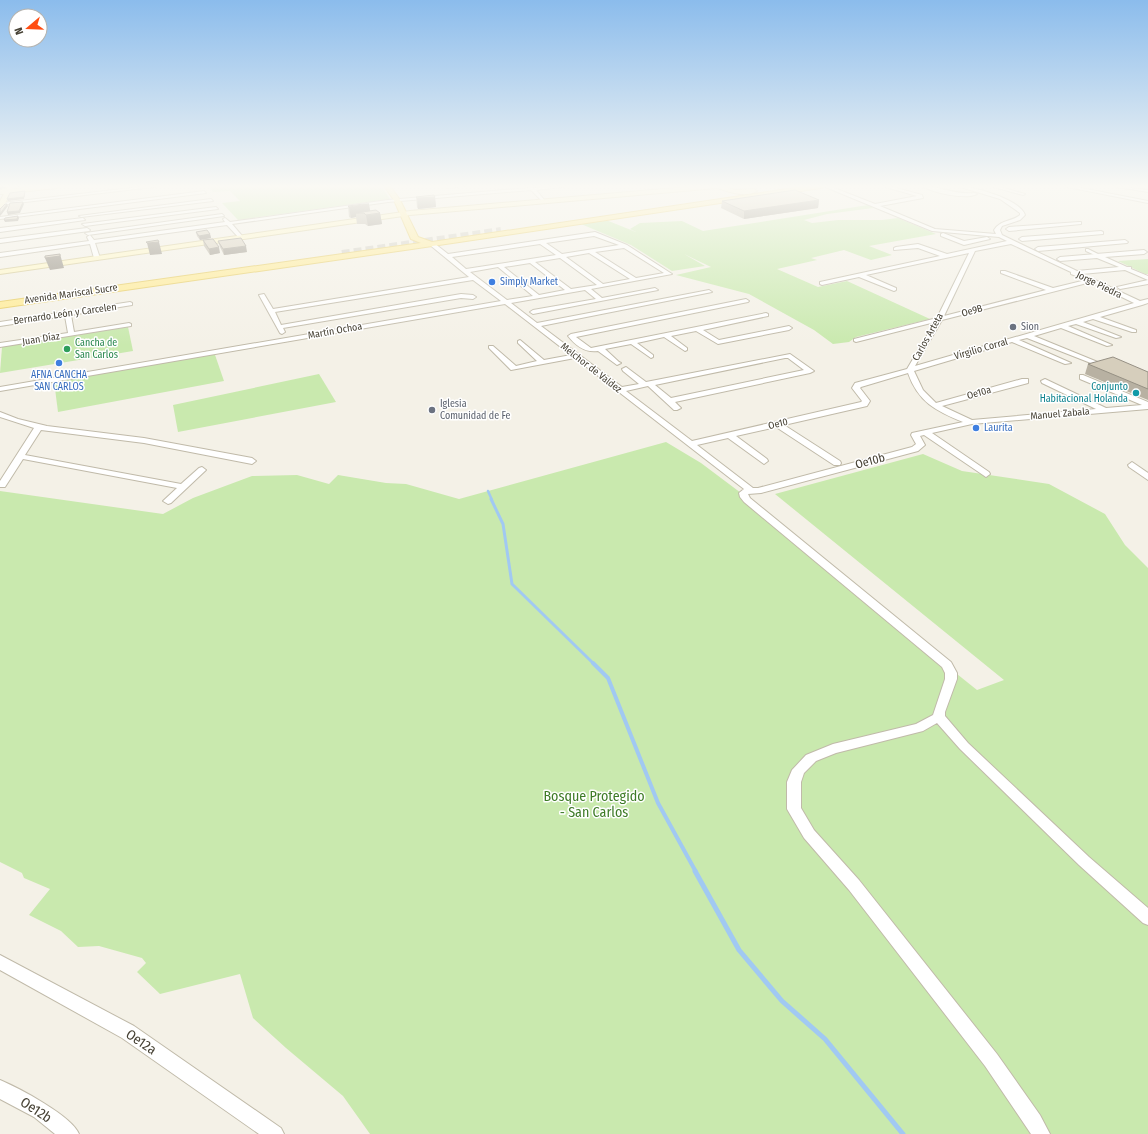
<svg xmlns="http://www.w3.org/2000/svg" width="1148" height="1134" viewBox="0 0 1148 1134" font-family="'Fira Sans Condensed',sans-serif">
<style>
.green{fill:#c9e9ae}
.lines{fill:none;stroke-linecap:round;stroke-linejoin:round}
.stream-far3{stroke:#a1c9f2;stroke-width:2.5}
.stream-far2{stroke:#a1c9f2;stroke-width:3}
.stream-far1{stroke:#a1c9f2;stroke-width:4}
.stream{stroke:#a1c9f2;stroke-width:5}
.primary-tunnel{stroke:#d1cec3;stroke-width:8;stroke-dasharray:8 4;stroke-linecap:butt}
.pedestrian-casing{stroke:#c0baa9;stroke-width:2}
.minor-casing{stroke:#c0baa9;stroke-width:2}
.secondary-casing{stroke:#d5ca95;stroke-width:2}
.primary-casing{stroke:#e7cc61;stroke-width:2}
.pedestrian{fill:#fff;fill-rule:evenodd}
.minor{fill:#fff;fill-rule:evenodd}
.secondary{fill:#fff7c5;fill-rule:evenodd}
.primary{fill:#ffeb94;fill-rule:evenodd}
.wall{fill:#b8b1a2}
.shaded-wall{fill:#969084}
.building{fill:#d6cebc;stroke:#969084}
.shop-dot{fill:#3f7fe0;stroke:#fff;stroke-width:1.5}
.worship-dot{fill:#6b7280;stroke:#fff;stroke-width:1.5}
.leisure-dot{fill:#2e9e5b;stroke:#fff;stroke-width:1.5}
.culture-dot{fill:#0f9aa8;stroke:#fff;stroke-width:1.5}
.labels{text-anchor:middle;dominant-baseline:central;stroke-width:3;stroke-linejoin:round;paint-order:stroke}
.far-shop-label{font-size:10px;fill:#366cbe;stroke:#fff;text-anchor:start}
.far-street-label{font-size:10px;fill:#474235;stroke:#fff}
.far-worship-label{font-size:10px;fill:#5b616d;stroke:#fff;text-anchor:start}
.far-leisure-label{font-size:10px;fill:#27864d;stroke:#fff;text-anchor:start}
.far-culture-label{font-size:10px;fill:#0d838f;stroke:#fff;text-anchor:end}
.street-label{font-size:12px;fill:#474235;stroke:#fff}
.near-park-label{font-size:14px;fill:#3e7b27;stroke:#fff}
.near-street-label{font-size:14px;fill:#474235;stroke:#fff}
</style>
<rect width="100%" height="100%" fill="#f4f1e7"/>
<g class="green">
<path d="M209,186H378L384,190L390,199L238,220L222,203L240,201L230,191L213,192Z"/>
<path d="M868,205L873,208L827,214L804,220L812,223L838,220H882L898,218L936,234L869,246L892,255L871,260L844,250L811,258L817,260L777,269L818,287L847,281L930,319L856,337L849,342L833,344L814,330L749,294L676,275L711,267L684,254L705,266L672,271L631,245L581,224L606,220L636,232L630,229L640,223L682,221L703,231Z"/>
<path d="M1148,259V274H1145L1118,261Z"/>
<path d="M128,327L133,351L0,373L2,347Z"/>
<path d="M214,352L224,381L58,412L54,381Z"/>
<path d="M319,374L336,402L178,432L173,405Z"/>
<path d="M666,442L701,463L761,508L852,590L977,690L1004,680L775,494L923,454L962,471L1049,484L1105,514L1125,545L1148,568V1134H370L343,1096L286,1048L253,1018L240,974L160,994L137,972L146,963L142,958L99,946L78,947L61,931L29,915L50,889L24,878L22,873L0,862V491L163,514L193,498L252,476L297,475L329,484L338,475L386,483L406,484L459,499Z"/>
</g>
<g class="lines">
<path class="stream-far3" d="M488,491L492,500"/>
<path class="stream-far2" d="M491,499L503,524L512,584L594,664"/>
<path class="stream-far1" d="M593,663L608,678L658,803L696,872"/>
<path class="stream" d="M695,871L739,950L782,1001L825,1039L903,1134"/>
<path class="primary-tunnel" d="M342,254L501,231"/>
<defs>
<path id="pedestrian" d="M1086,249H1088L1102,256L1099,257L1086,251Z"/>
<g id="minor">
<path d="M148,186H161L0,205L2,203Z"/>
<path d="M446,186H465L447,188L445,187Z"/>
<path d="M528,186L534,188L570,186L536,190L545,201L543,202L531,190L388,202L232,224L243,237L240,239L227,225L95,243L100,258L97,260L94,258L90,244L0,257V253L89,241L87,237L90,235L94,240L225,222L223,219L225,218L230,222L388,200L529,188Z"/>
<path d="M823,186H829L875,204L917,196L882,186H889L922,195L923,198L880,206L935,229L996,234L994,230C1001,219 1011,222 1020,215V213L1000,199L957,186C972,186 1020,199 1025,215L1020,220L1002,226L1000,230L1002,235L1077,271L1119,267L1097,258L1060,261L1057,259L1060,257L1144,250L1147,252L1144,254L1105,257L1127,267H1131V269L1148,276V280L1125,270L1082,274L1140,301L1148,299V303L1142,305L1100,317L1136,330V332H1132L1093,319L1083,322L1121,337L1116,338L1076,324L1068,326L1112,345L1107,346L1061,328L1034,336L1105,365V367H1101L1027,338L1019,340L1071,363L1065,364L1012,342L914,371L923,390L936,403L1022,379H1028V383L942,406L972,420L1096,409L1042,383L1041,381L1045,379L1106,408L1142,405L1080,379V375H1083L1148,402V409L972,424L932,433L989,472L990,474L986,477L924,435L920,436L925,445L918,451L761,493L748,494L750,498L951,662L957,673V679L945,712V716L968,743L1089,857L1148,908V925L1143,923L1079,865L960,749L937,723L923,731L836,753L816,761L804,773L801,782V808L814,830L859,880L997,1054L1040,1115L1050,1134H1031L985,1066L849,890L804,838L787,809V782L792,770L806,755L833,744L916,724L933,715L945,679V673L942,667L744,502L740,497L739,493L744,489L575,358L511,370L489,348V346H493L516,366L537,361L518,343V341L520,340L544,360L571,355L505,304L0,391V387L501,301L473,280L275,312L281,325L461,294L473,295L476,297L473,299L461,298L283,328L285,332L282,334L280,333L259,295L264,294L273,309L469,277L430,245V243H434L448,254L595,232L627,245L672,274L591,289L602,298L655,288L658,290L533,314L530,312L533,310L596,299L585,290L511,303L537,323L709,290L712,292L541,326L622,387L639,384L623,371L622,369L626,367L646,382L790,354L814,371L810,373L675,402L681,408L677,410H674L648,386L626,391L692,441L861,402L862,401L852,388L855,383L907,369L935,322L856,342L854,341V339L937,318L969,253L866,275L896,288V290L894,291L859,277L822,285L820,284V282L940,256L918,248L894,250V248L896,247L918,244L947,254L1007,241L999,237L932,231ZM594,236L619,245L562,254L546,243ZM540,244L556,255L466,269L452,257ZM1011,244L1071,272V274L1086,280L1053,288L1005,271H1001V273L1046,290L944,316L975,251ZM624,248L664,273L636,278L595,252ZM589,253L630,279L603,284L566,257ZM560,258L597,285L571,289L535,262ZM530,263L565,290L539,295L504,267ZM498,267L533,296L507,300L470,272ZM1091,282L1134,303L915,366L942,320ZM785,358H788L804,370L671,398L655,385ZM908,373C918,402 936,411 963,422L912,433L911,435L916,444L912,447L758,488H753L697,445L728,438L764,464L768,461L767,459L736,436L776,427L834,465H840L841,463L840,461L784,425L867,406L870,401L860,388L861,387Z"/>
<path d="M922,186C940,186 954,195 975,193L977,194C966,200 933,193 922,186Z"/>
<path d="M990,186H997L1025,194L1023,195Z"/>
<path d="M1062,186H1071L1148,201V203Z"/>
<path d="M1115,186L1148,190V192L1117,187Z"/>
<path d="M204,191L206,193L0,219V217Z"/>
<path d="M211,199L213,201L81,217L79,216Z"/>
<path d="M216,207L218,209L85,226L82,224Z"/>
<path d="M222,214L224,216L88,235L85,233Z"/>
<path d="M83,218L85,220L0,232V228Z"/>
<path d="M1079,222H1081V224L1009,231L1006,229L1009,227Z"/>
<path d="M87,228L90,230L89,231L0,243V239Z"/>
<path d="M1101,231L1103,232V234L1022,241L1019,239L1022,237Z"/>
<path d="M943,233L964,241L987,237L990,239L964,245L941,236V234Z"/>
<path d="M1125,240L1128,242L1127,243L1038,251L1035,249L1038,247Z"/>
<path d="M1148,280V284L1120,289L1117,287Z"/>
<path d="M746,299L749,301L748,302L576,337L591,348L766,313L768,314V316L703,330L719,340L789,326L792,328L789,330L718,344L696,331L671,336L687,348V350L685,351L664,337L637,343L653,355V357L651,358L631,344L605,349L619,362L621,363L617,365L598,351C585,353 576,346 568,336L571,334Z"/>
<path d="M130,302L132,303V305L71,315L74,332L129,323L131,324V326L0,347V343L68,333L65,316L0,326V322Z"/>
<path d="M0,412L18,419L47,426L144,438L252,458L256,461L252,464L144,443L41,430L25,455L181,484L199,468L202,467L206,470L171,503L168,504L163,501L177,488L23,459L5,487H0V481L34,428L0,417Z"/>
<path d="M1132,462L1148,473V480L1129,467L1128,465Z"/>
<path d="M0,955L134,1026L281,1128L284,1134H259L122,1038L0,970Z"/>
<path d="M0,1080C19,1088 72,1116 79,1134H55L34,1117L0,1099Z"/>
</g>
<g id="secondary">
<path d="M9,186H16L14,189L39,186H60L57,188L10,193L3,208L0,210V201L4,194H0V190L6,189Z"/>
<path d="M698,186H723L735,190L754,189L757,191C746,198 729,192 717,188L410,215L0,274V270L410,211Z"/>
</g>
<path id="primary" d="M384,186H390L400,200L418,237L432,242L807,186H824L821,188L412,249L0,308V302L421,243L411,239L394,200Z"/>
</defs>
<use href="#pedestrian" class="pedestrian-casing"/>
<use href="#minor" class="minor-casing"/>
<use href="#secondary" class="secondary-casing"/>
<use href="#primary" class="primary-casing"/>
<use href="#pedestrian" class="pedestrian"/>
<use href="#minor" class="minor"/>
<use href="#secondary" class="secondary"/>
<use href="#primary" class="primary"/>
</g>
<g class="wall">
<path d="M416,197H435L436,207L418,209L417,207Z"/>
<path d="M819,200L818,208L744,219L721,208L722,201Z"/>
<path d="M348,206L380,213L382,224L368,226L365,224H357L356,217L351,218L349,217Z"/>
<path d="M196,232L210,234L211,238L200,240L197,236Z"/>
<path d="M203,240L220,253L210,255L204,246Z"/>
<path d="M218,241L247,252L224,255L220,247Z"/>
<path d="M1088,364L1148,372V400L1085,374Z"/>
</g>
<g class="shaded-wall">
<path d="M0,186H7L5,188L0,189Z"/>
<path d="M17,186H27L17,187Z"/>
<path d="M25,191V193L24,199L8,201L7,199Z"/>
<path d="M435,197L436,207L418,209L417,198Z"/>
<path d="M819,200L818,208L744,219V211Z"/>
<path d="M23,202L24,204L20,213L8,215L7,212Z"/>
<path d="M7,204L8,206L1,215L0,216V214Z"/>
<path d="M369,204L371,215L380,213L382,224L368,226L366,215L364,213H356V217L351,218L349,207Z"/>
<path d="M18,216L19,218L18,221L5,222L4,220Z"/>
<path d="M210,234L211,238L200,240L199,236Z"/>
<path d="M159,242L162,254L150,255L147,243Z"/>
<path d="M246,246L247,252L224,255L223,249Z"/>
<path d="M219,247L220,253L210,255L209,249Z"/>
<path d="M60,254L64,268L50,270L45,258Z"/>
</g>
<g class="building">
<path d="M795,190L819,200L744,211L722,201Z"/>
<path d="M25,191L24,197L7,199L10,193Z"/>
<path d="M434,195L435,197L417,198L416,197Z"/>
<path d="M23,202L19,211L7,212L10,203Z"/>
<path d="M5,204H7L0,214V209Z"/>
<path d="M364,204H369L349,207L348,206Z"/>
<path d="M376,210L380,213L366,215L364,213H356Z"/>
<path d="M18,216L17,219L4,220L5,218Z"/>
<path d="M207,230L210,234L199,236L196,232Z"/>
<path d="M241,238L246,246L223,249L218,241Z"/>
<path d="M213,239L219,247L209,249L203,240Z"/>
<path d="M158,240L159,242L147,243L146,242Z"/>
<path d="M60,254V256L45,258V256Z"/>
<path d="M1113,357L1148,372V389L1088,364Z"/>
</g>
<linearGradient id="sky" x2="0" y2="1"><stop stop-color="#8bbcec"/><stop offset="0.54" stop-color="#faf9f4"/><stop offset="1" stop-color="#faf9f4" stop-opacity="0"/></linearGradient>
<rect width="1148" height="345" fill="url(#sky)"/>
<g class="shop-dot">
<circle cx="492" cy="282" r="4"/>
<circle cx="59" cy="363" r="4"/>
<circle cx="976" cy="428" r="4"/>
</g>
<g class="worship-dot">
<circle cx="1013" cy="327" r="4"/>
<circle cx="432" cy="410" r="4"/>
</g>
<circle class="leisure-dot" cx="67" cy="349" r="4"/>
<circle class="culture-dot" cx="1136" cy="393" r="4"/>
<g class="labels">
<g class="far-shop-label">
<text x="500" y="282">Simply Market</text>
<text x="59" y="375" text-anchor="middle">AFNA CANCHA<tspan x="59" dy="12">SAN CARLOS</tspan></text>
<text x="984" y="428">Laurita</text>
</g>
<g class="far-street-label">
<text transform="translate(1099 285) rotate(26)">Jorge Piedra</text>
<text transform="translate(71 294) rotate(-8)">Avenida Mariscal Sucre</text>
<text transform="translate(972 311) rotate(-15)">Oe9B</text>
<text transform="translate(65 314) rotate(-8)">Bernardo León y Carcelen</text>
<text transform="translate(335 331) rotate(-10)">Martín Ochoa</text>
<text transform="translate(928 337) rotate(-61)">Carlos Arteta</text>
<text transform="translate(41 339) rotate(-9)">Juan Díaz</text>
<text transform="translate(981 349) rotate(-16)">Virgilio Corral</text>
<text transform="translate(591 368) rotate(38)">Melchor de Valdez</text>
<text transform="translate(979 393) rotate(-16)">Oe10a</text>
<text transform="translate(1060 414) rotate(-5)">Manuel Zabala</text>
<text transform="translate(778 424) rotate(-13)">Oe10</text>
</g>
<g class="far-worship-label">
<text x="1021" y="327">Sion</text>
<text x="440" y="404">Iglesia<tspan x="440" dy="12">Comunidad de Fe</tspan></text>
</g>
<g class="far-leisure-label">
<text x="75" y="343">Cancha de<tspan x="75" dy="12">San Carlos</tspan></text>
</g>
<g class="far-culture-label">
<text x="1128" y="387">Conjunto<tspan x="1128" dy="12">Habitacional Holanda</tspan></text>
</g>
<g class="street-label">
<text transform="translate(870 461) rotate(-15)">Oe10b</text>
</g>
<g class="near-park-label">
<text x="594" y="796">Bosque Protegido<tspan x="594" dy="16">- San Carlos</tspan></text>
</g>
<g class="near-street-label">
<text transform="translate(141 1042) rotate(34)">Oe12a</text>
<text transform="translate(36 1110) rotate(33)">Oe12b</text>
</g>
</g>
<g transform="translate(28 28) rotate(251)"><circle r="19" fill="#ffffff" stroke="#b5b3ae"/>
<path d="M0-3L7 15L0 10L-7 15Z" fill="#ff4d12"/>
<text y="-6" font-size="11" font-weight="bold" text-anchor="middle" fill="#474235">N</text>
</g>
</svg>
